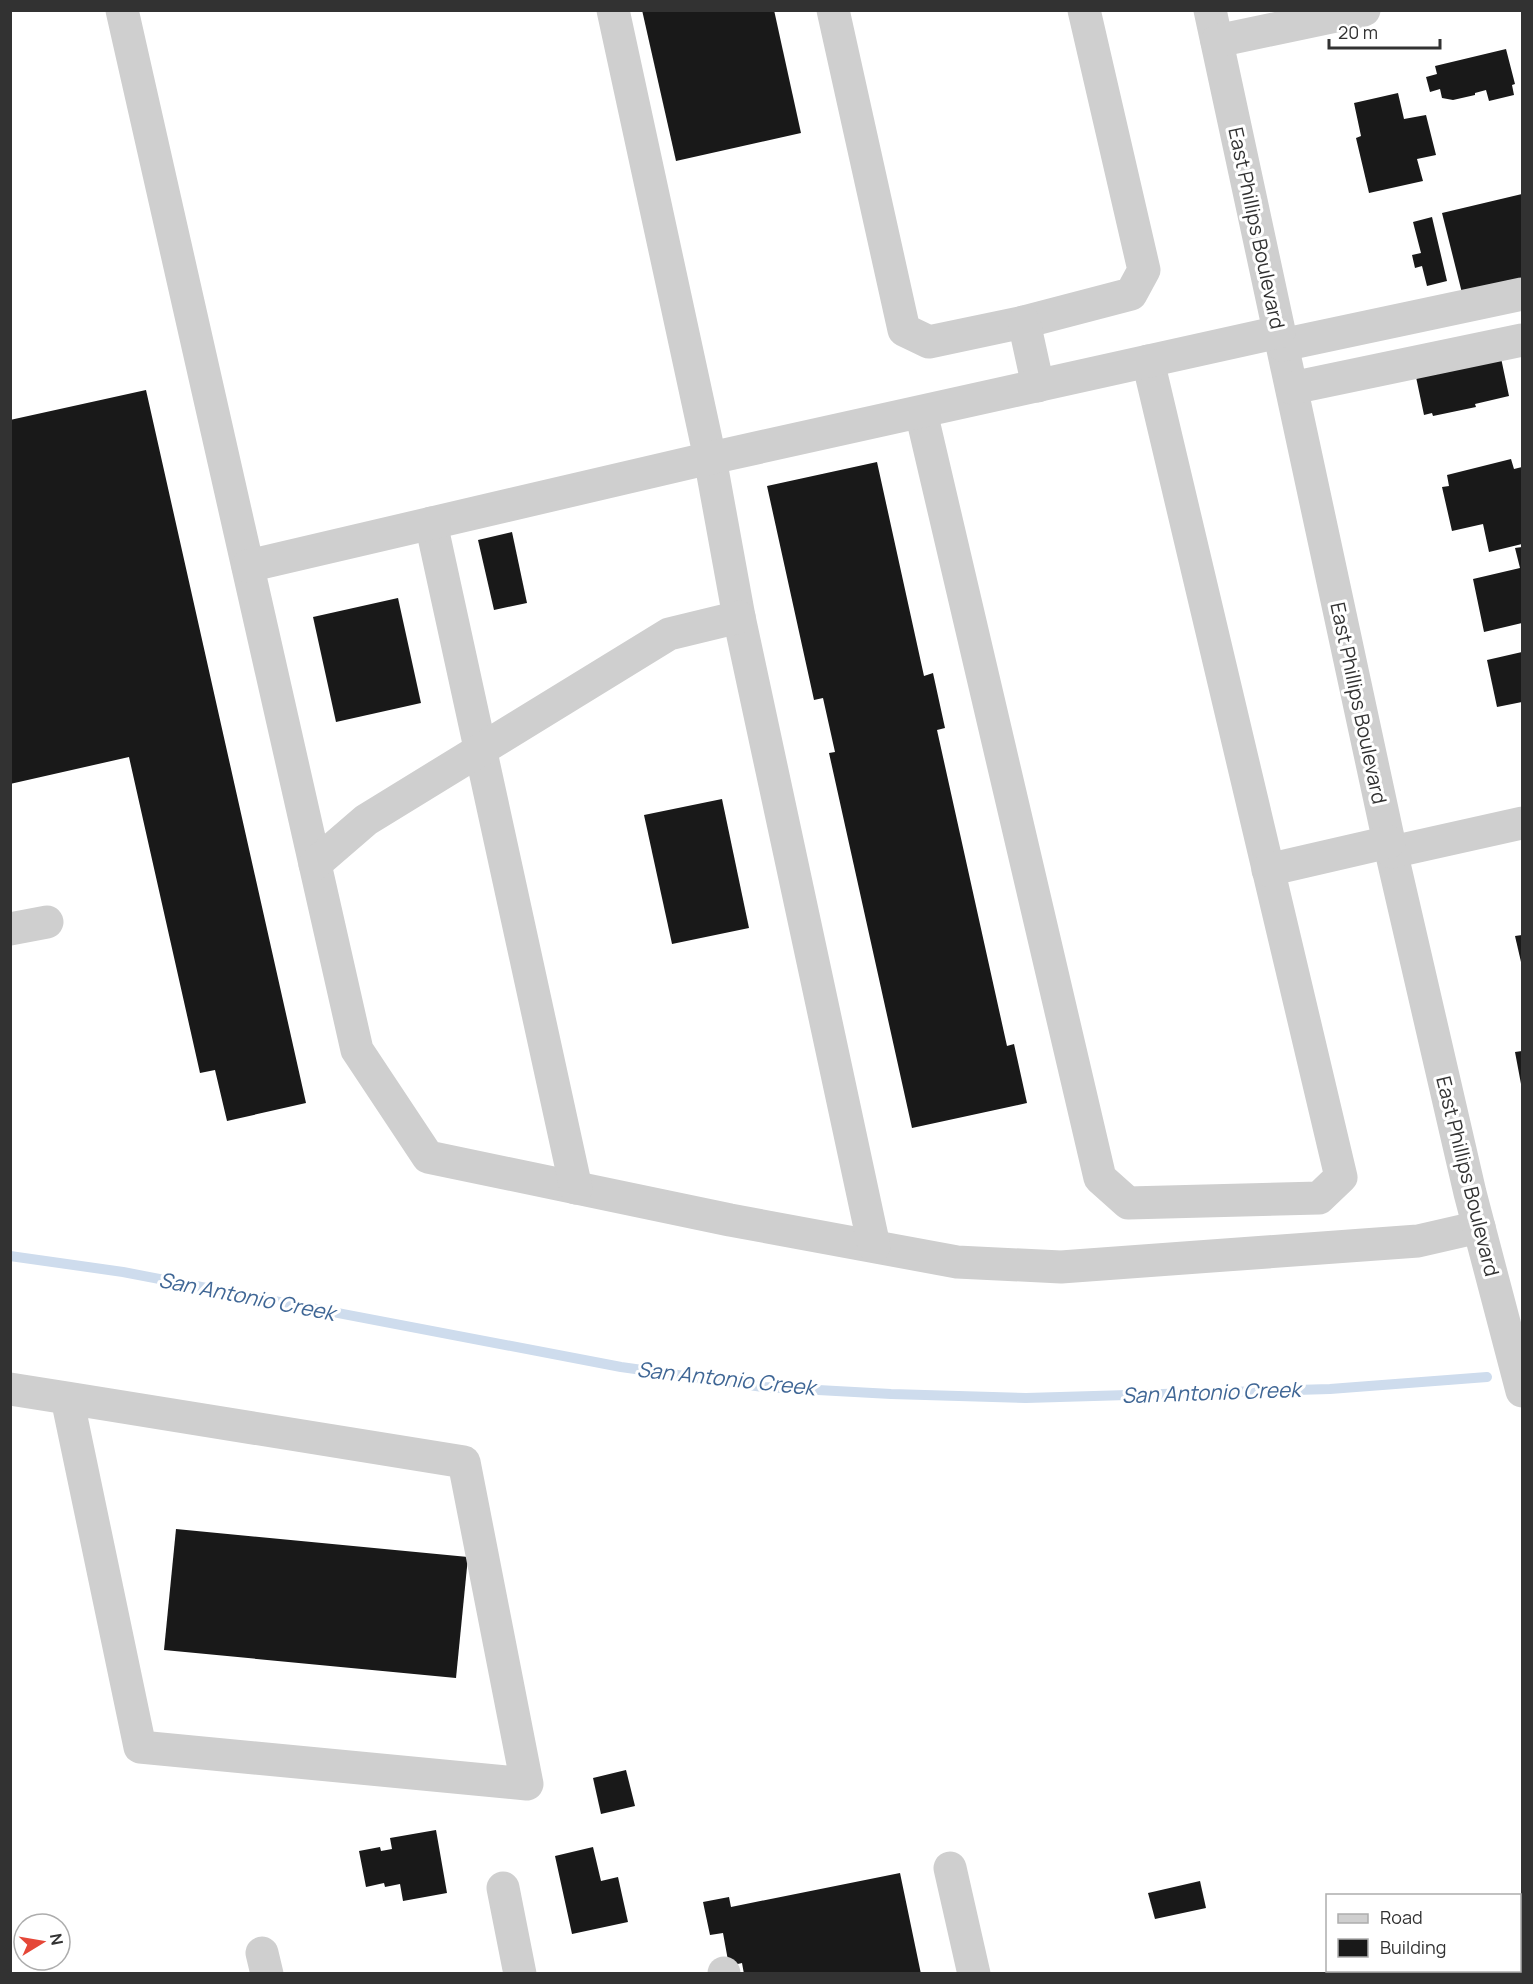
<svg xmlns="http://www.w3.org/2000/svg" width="1533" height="1984" viewBox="0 0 1533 1984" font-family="Manrope,sans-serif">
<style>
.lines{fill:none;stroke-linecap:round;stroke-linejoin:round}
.stream{stroke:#cedced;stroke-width:10}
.building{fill:#191919}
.minor{stroke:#cfcfcf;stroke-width:33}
.labels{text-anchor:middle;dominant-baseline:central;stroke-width:6;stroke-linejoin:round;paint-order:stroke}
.street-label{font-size:20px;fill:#323232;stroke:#fff}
.water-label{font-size:21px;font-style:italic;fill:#3f6695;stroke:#fff}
</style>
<rect width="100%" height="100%" fill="#fff"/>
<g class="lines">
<path class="stream" d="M10,1256L123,1272L621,1367L763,1387L891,1394L1026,1398L1330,1389L1487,1377"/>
</g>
<g class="building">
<path d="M642,10H774L801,133L676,161Z"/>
<path d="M1506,49L1515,84L1512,85L1514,95L1489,101L1486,90L1475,93V95L1453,100L1442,98L1440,89L1430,92L1426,77L1437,74L1435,66Z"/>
<path d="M1398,93L1404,119L1426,115L1436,155L1417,159L1423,181L1369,193L1356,138L1361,136L1354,103Z"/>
<path d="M1522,194V279L1462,293L1442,213Z"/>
<path d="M1432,217L1447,281L1427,286L1422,266L1415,268L1412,255L1421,253L1413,222Z"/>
<path d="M1501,358L1509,396L1475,404L1476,407L1433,416L1432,413L1424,415L1416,377Z"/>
<path d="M146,390L306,1103L227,1121L215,1070L200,1073L129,757L10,784V420Z"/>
<path d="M1511,459L1514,469L1522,467V544L1489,552L1483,524L1452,531L1442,487L1449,486L1447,475Z"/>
<path d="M877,462L924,676L933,673L945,728L937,730L1007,1046L1014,1044L1027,1103L912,1128L829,753L835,752L823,698L814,700L767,486Z"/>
<path d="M512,532L527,603L494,610L478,540Z"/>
<path d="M1522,547V623L1484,632L1473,579L1520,568L1515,548Z"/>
<path d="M398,598L421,703L336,722L313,617Z"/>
<path d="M1522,652V702L1497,707L1487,660Z"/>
<path d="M722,799L749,928L672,944L644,815Z"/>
<path d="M1522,935V962H1521L1515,936Z"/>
<path d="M1522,1051V1084H1521L1515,1052Z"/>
<path d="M176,1529L468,1557L456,1678L164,1650Z"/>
<path d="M626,1770L635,1806L601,1814L593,1778Z"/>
<path d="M436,1830L447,1893L403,1901L400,1884L385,1887L384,1883L366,1887L359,1851L380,1847L381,1851L392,1849L390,1838Z"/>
<path d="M593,1847L601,1881L618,1877L628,1922L572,1934L555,1856Z"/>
<path d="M900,1873L921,1974H744L742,1963L729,1966L723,1933L710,1935L703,1902L729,1897L731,1907Z"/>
<path d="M1200,1881L1206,1908L1155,1919L1148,1893Z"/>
</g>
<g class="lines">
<g class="minor">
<path d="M122,10L357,1050L428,1157L730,1220L957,1262L1061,1267L1418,1241L1479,1227"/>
<path d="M613,10L710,458L739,617L874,1246"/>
<path d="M833,10L904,330L929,342L1024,322L1131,294L1144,270L1084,10"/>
<path d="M1210,10L1389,842L1470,1193L1522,1391"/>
<path d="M1217,41L1364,10"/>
<path d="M1024,322L1038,386"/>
<path d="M1282,345L1522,294"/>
<path d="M1292,388L1522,340"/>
<path d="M921,412L1100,1178L1128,1203L1319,1198L1341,1177L1148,361"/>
<path d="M431,523L576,1188"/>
<path d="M248,566L693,462L1279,332"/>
<path d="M1392,852L1522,823"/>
<path d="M315,864L366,820L669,634L739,617"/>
<path d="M1268,870L1389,842"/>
<path d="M10,929L47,922"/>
<path d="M10,1389L67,1398L464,1462L527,1784L140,1747L67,1398"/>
<path d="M950,1868L974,1974"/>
<path d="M503,1888L520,1974"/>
<path d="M262,1953L267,1974"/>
<path d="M724,1973V1974"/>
</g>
</g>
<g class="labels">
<g class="street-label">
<text transform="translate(1257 228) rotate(78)">East Phillips Boulevard</text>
<text transform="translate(1359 703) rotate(78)">East Phillips Boulevard</text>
<text transform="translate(1468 1176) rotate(76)">East Phillips Boulevard</text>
</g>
<g class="water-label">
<text transform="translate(247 1296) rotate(11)">San Antonio Creek</text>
<text transform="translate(726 1378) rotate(6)">San Antonio Creek</text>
<text transform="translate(1211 1392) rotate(-2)">San Antonio Creek</text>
</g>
</g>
<rect width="1533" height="1984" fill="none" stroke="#323232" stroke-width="24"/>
<rect x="1326" y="1894" width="195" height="78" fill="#ffffff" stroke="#adadad" stroke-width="1.5"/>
<rect x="1338" y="1914" width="30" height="9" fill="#cfcfcf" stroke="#adadad" stroke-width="1.5"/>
<text x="1380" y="1924" font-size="18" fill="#323232">Road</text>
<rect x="1338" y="1939" width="30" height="18" fill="#191919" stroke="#adadad" stroke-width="1.5"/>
<text x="1380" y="1954" font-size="18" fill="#323232">Building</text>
<g transform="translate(42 1942) rotate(79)"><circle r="28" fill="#ffffff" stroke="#adadad" stroke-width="1.5"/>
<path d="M0-4.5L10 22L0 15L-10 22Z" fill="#e54738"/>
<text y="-9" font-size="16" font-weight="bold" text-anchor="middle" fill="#323232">N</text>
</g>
<path d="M1329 39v9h111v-9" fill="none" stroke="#323232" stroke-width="3"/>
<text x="1338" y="39" font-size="18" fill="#323232" stroke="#ffffff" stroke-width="4.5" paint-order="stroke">20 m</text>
</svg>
